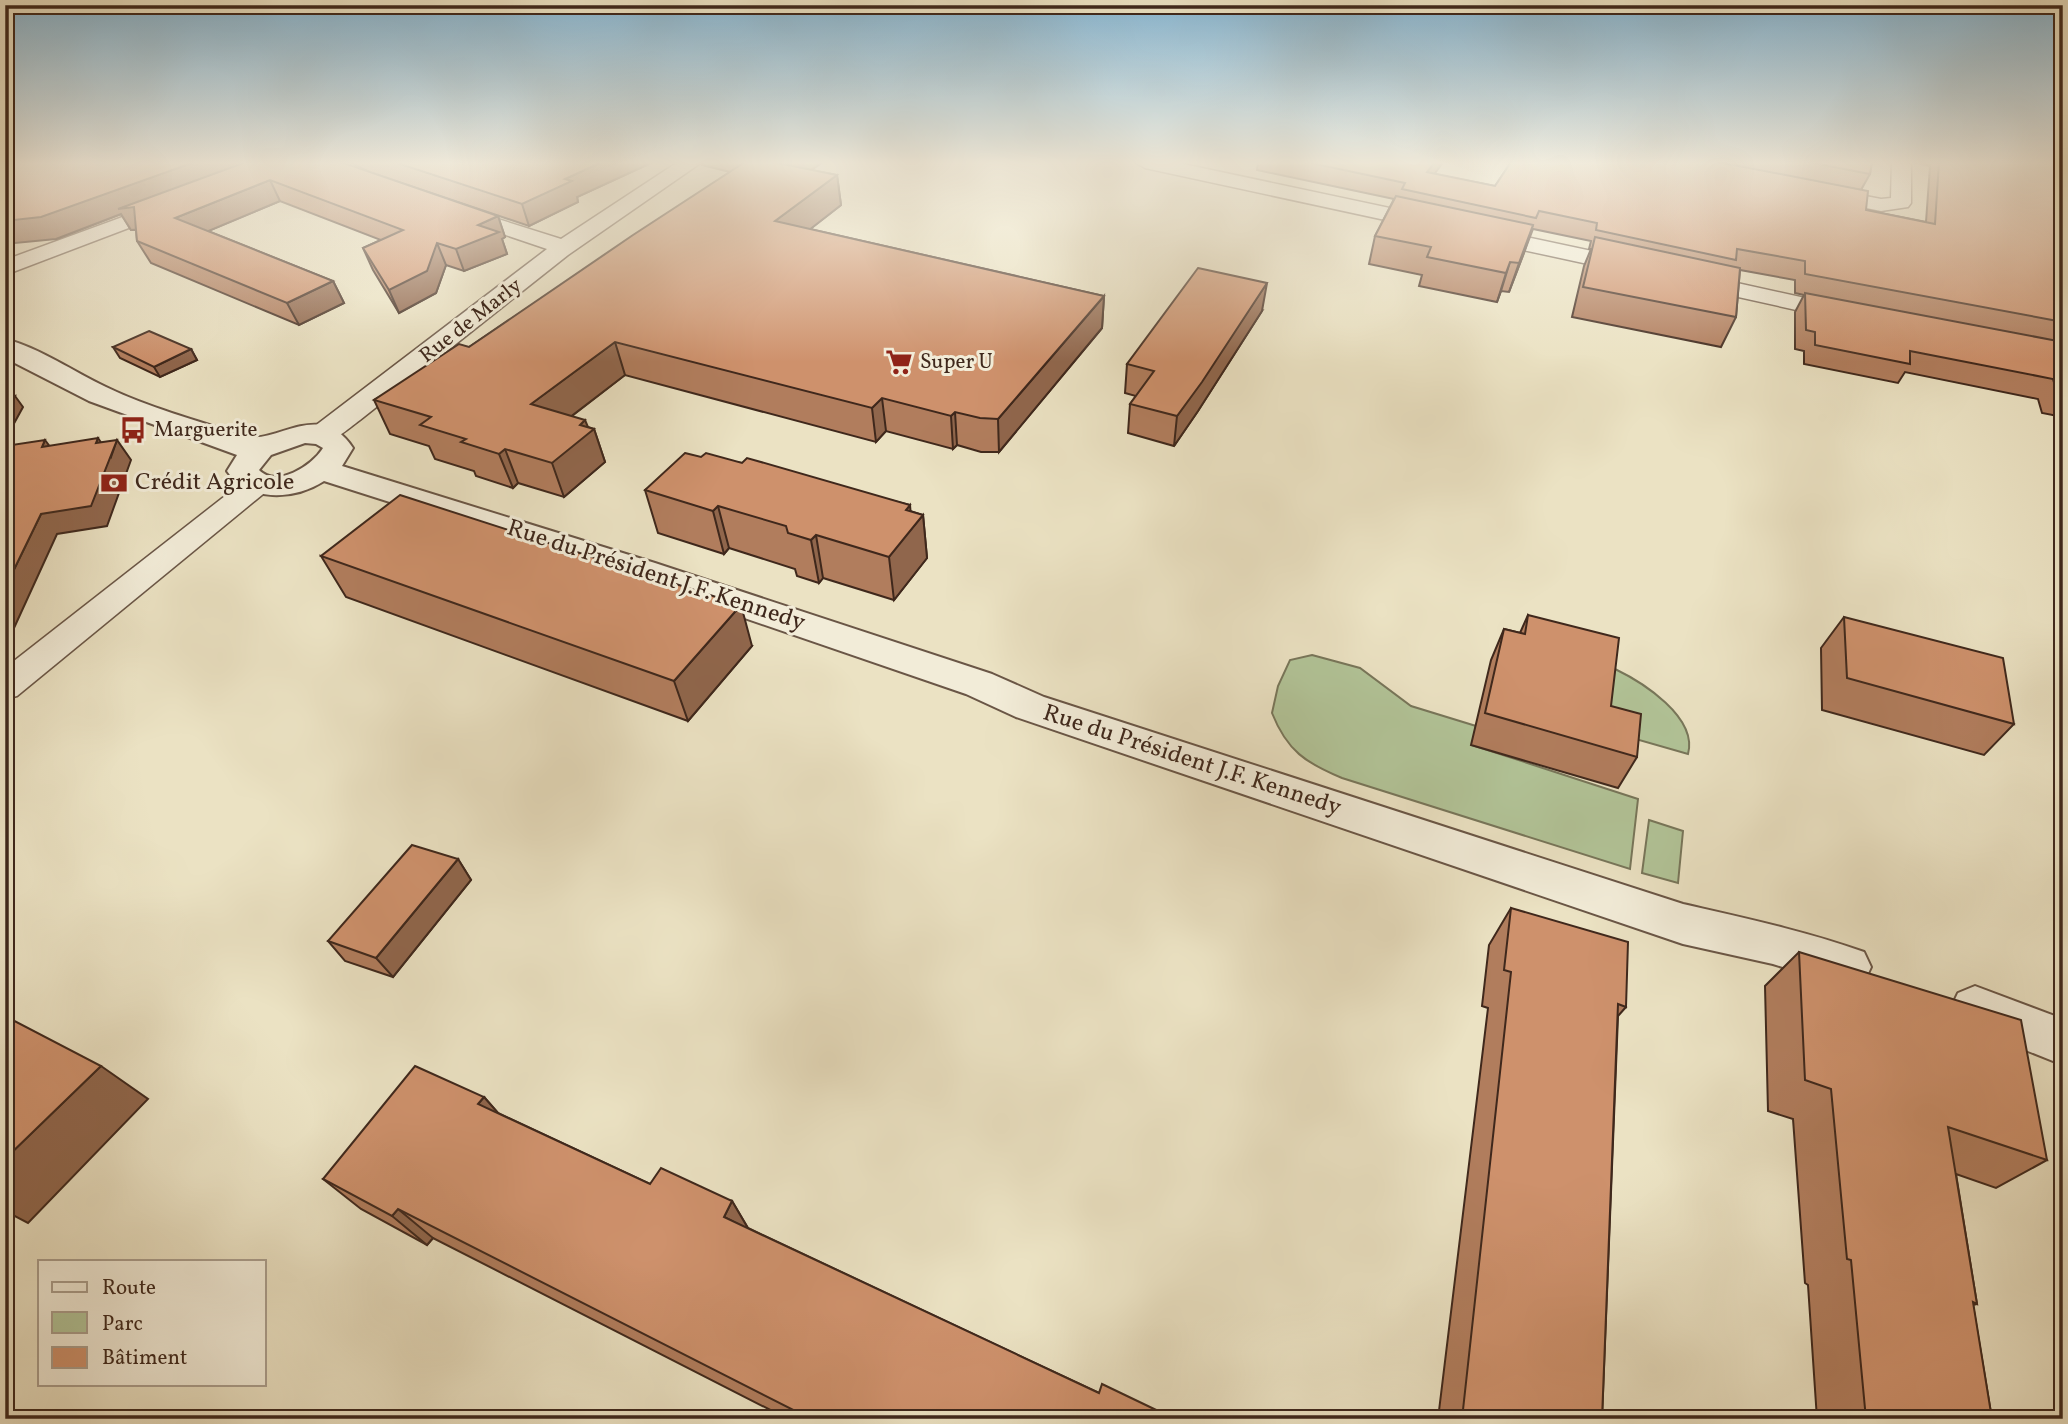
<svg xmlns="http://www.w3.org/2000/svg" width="2068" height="1424" viewBox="0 0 2068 1424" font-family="Vollkorn,serif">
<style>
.green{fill:#b2c498;stroke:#78765a;stroke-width:2}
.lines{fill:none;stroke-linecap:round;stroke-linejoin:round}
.minor-casing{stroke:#6a5646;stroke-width:3}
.tertiary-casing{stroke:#6a5646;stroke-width:4}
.minor{fill:#f2ecd8;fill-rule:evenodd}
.tertiary{fill:#f2ecd8;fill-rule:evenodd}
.wall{fill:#b17d5d;stroke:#3f281c;stroke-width:2}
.shaded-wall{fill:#90664c;stroke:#3f281c;stroke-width:2}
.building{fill:#ce916c;stroke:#3f281c;stroke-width:2}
.labels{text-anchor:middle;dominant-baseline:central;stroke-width:6;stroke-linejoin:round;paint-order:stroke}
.far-street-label{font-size:21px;fill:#3f281c;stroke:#f2ecd8}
.far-poi-label{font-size:21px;fill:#3f281c;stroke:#f2ecd8;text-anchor:start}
.poi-label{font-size:24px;fill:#3f281c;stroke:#f2ecd8;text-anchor:start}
.street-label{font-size:24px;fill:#3f281c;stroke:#f2ecd8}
</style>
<rect width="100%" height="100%" fill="#ebe2c3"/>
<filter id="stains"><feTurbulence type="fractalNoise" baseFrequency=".00286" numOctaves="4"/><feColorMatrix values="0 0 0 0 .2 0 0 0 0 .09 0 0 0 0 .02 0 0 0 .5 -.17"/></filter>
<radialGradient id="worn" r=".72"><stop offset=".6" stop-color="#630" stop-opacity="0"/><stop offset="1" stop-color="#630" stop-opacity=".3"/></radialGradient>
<g class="green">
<path d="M1312,655L1360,668L1411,706L1476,726L1472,745L1638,799L1630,869L1342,778C1306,763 1287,751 1272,713L1278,686L1290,660Z"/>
<path d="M1615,669C1642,682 1698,717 1688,754L1611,732L1598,707Z"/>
<path d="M1649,820L1683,831L1678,883L1642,873Z"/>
</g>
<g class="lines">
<defs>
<g id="minor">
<path d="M678,162H702L568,255L360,420C345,431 331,446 311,441L307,435L311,429L547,249L449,216L445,212L449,208H463L561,239Z"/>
<path d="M1135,162H1174L1634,260L1642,262L1645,267L1642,272L1634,274L1145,168Z"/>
<path d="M1892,162L1911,164V203L1908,207L1881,211L1812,197L1809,193L1812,189L1819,187L1881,199L1891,198Z"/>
<path d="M169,200L176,202L179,206L176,210L5,275V260Z"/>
<path d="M1692,273L1846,307L1854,309L1858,314L1854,319L1846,321L1684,285L1681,280L1684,275Z"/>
<path d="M258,475L268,478L272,484L268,490L17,696L5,699V668L248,478Z"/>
</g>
<g id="tertiary">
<path d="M5,339C40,348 74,372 106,387C149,408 197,420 242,436C275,447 319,397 353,448L342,466L655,563L992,674L1044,697L1683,904C1744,918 1805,931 1864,952L1871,967L1864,982L1848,988L1773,964L1683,944L1016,717L966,694L631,579L324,481C294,500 249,503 227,471L237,455L89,401L5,358ZM305,443L316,444L323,448C312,466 277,488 259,470L271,455Z"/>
<path d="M1975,986L2063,1019V1065L1958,1023L1951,1008L1958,993Z"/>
</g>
</defs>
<use href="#minor" class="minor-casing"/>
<use href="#tertiary" class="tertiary-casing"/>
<use href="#minor" class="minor"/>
<use href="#tertiary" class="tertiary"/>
</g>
<g class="wall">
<path d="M5,162H341L498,216L505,237L502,239L507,254L464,271L446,265L436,293L399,313L373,270L363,248L381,240L280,201L208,231L333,281L344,303L299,325L151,263L137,241L136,230H131L121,214L56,239Z"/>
<path d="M350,162H653L577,197L578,202L529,226L369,172Z"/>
<path d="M702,162H823L811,170L837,175L841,205L810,229L1104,296L1102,328L999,452H981L957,445L953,449L886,431L876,442L625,375L572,416L588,427L594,429L605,462L564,497L518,483L513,488L476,476L474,471L435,459L429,446L390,434L374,400L469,347L730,172L702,165Z"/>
<path d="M1258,162H1443L1434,174L1495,186L1511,162H1872L1870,174L1861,190L1866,210L1926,222L1930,166L1912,162H2063V417L2042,413L2038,399L1905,372L1898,383L1804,364V351L1795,349V312L1804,295L1795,293V280L1740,270L1736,317L1721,347L1572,317L1584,266L1591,249H1589L1591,241L1533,229L1509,292L1501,291L1497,302L1419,286L1422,275L1369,264L1375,236L1394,199L1257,170Z"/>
<path d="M1262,311L1198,411L1174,446L1128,433L1130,404L1136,396L1125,393L1127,364Z"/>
<path d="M113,347L191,349L197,360L160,377L120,358Z"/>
<path d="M701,457L742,463L910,505V511L923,515L927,558L894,600L823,578L819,583L797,576L795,569L729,548L724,554L658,533L645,490Z"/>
<path d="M321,556L752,646L688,721L346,597Z"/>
<path d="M1528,615L1637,757L1618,788L1471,745L1491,660L1504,629L1520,633Z"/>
<path d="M1844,617L2014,724L1984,755L1822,710L1821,648Z"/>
<path d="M458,859L471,880L393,977L345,961L328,941Z"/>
<path d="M1511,908L1626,1007L1618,1016L1602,1419H1438L1488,1008L1482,1006L1489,945Z"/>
<path d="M1799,952L2047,1160L1996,1188L1956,1174L1977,1304L1973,1305L1992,1419H1817L1808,1285L1805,1283L1793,1119L1768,1111L1765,986Z"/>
<path d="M484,1097L498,1113L650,1184L732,1201L748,1228L1099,1393L1175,1419H788L433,1238L427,1245L361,1209L323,1179Z"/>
</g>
<g class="shaded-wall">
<path d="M195,162H262L146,229L131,230L121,214L56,239L5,244V221Z"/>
<path d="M602,162H653L577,197L578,202L529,226L522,204L565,179Z"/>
<path d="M788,162H823L786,186L782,166Z"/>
<path d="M1435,162H1443L1423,190L1427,172Z"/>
<path d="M837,175L841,205L781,252L775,221Z"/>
<path d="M270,180L280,201L187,240L175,218Z"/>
<path d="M498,216L505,237L502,239L507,254L464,271L456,249L478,225Z"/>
<path d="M1533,225L1524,253L1509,292L1519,263Z"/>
<path d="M437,243L446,265L436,293L399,313L389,290Z"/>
<path d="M1510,262L1501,291L1497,302L1506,273Z"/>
<path d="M333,281L344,303L299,325L287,303Z"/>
<path d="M1267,283L1262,311L1198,411L1174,446L1177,416Z"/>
<path d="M1104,296L1102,328L999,452L998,419Z"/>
<path d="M615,342L625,375L544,437L531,404Z"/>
<path d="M191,349L197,360L160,377L154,367Z"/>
<path d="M15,396L23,407L5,440V414Z"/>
<path d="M882,398L886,431L876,442L872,408Z"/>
<path d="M955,412L957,445L953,449L951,416Z"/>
<path d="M585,420L590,432L594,429L605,462L564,497L552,463L580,425Z"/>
<path d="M98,438L111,457L117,440L131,460L107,526L57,534L14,628L5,629V588L41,514L96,443Z"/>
<path d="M45,440L60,460L42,447Z"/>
<path d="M505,449L518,483L513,488L499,454Z"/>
<path d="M910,505L912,528L923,515L927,558L894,600L889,557L906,510Z"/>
<path d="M718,506L729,548L724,554L713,511Z"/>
<path d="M816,535L823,578L819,583L811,540Z"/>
<path d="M741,605L752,646L688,721L674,681Z"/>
<path d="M458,859L471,880L393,977L376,958Z"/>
<path d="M101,1066L148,1099L28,1223L5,1211V1159Z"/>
<path d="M484,1097L512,1129L478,1104Z"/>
<path d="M732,1201L749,1230L724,1217Z"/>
<path d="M398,1209L433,1238L427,1245L392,1216Z"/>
<path d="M5,1308L10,1311L5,1316Z"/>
</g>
<g class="building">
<path d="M5,162H195L41,217L5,221Z"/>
<path d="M246,162H341L498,216L478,225L499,232L456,249L437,243L427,271L389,290L363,248L403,230L270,180L175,218L333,281L287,303L137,241L134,207L118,209Z"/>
<path d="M394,162H602L565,179L572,181L522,204Z"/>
<path d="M745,162H773L837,175L775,221L1104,296L998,419L980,418L955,412L951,416L882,398L872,408L615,342L531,404L585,420L580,425L594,429L552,463L505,449L499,454L461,442L466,439L420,425L431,417L374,400L459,344L469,347L633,235Z"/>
<path d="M1306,162H1435L1427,172L1495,186L1511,162H1718L1868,191L1866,210L1935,224L1939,162H2063V167L2056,166L2063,178V322L1805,274V261L1737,249L1736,260L1596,230L1597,223L1539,211L1536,218L1402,189L1405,183Z"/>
<path d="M1808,162H1872L1870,174Z"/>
<path d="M1396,196L1533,225L1519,263L1510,262L1506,273L1427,257L1431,247L1375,236Z"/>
<path d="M1595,237L1740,268L1736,317L1583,287Z"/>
<path d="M1198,268L1267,283L1202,382L1177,416L1130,404L1154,371L1127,364Z"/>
<path d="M1805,293L2063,342V394L2057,393L2053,379L1910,351V364L1815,345V332L1806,330Z"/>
<path d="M149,331L191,349L154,367L113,347Z"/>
<path d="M15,396L5,414V398Z"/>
<path d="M98,438L96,443L117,440L91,506L41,514L5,588V446L45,440L42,447Z"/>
<path d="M685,453L701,457L706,453L742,463L747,458L910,505L906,510L923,515L889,557L816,535L811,540L788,533L786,526L718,506L713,511L645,490Z"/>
<path d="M400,495L741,605L674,681L321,556Z"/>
<path d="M1528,615L1619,638L1611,706L1641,714L1637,757L1485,713L1504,629L1525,634Z"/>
<path d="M1844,617L2003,658L2014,724L1847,678Z"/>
<path d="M412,845L458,859L376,958L328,941Z"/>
<path d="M1511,908L1628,942L1626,1007L1618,1004L1602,1419H1462L1511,972L1504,970Z"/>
<path d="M1799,952L2021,1020L2047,1160L1948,1127L1977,1304L1973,1302L1992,1419H1866L1851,1260L1847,1259L1831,1089L1805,1080Z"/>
<path d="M5,1016L101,1066L5,1159Z"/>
<path d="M415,1066L484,1097L478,1104L650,1184L661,1168L732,1201L724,1217L1099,1393L1102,1384L1175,1419H811L398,1209L392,1216L323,1179Z"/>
<path d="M337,1411L350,1419H331Z"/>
<path d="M263,1415L269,1419H260Z"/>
</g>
<linearGradient id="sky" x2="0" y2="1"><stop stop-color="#88b8d5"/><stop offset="0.45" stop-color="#f6f2e4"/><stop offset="1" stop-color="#f6f2e4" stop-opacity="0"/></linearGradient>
<rect width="2068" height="362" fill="url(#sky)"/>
<defs>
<symbol id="supermarket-bare" viewBox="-9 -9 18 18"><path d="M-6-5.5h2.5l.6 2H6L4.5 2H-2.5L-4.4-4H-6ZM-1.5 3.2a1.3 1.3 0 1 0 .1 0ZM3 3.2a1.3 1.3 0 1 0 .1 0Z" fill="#8f2418" stroke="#f2ecd8" stroke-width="2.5" paint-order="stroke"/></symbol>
<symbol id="bus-bare" viewBox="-9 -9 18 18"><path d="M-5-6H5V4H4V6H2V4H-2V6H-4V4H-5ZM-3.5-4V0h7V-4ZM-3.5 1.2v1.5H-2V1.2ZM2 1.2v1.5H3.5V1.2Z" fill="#8f2418" stroke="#f2ecd8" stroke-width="2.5" paint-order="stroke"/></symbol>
<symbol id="bank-bare" viewBox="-9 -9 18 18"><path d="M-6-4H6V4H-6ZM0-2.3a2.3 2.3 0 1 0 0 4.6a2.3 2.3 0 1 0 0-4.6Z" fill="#8f2418" stroke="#f2ecd8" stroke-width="2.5" paint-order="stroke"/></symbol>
</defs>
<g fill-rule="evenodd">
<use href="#supermarket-bare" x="880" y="343" width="38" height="38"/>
<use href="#bus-bare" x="114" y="411" width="38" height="38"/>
<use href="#bank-bare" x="95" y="464" width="38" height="38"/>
</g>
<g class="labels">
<g class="far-street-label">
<text transform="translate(471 321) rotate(-38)">Rue de Marly</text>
</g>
<g class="far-poi-label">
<text x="920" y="362">Super U</text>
<text x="154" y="430">Marguerite</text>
</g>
<g class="poi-label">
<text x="135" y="483">Crédit Agricole</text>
</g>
<g class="street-label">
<text transform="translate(656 576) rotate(18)">Rue du Président J.F. Kennedy</text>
<text transform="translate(1192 761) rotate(18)">Rue du Président J.F. Kennedy</text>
</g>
</g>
<rect width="2068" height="1424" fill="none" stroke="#ebe2c3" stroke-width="28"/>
<rect x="7" y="7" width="2054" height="1410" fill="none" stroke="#3f281c" stroke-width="3.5"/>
<rect x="14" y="14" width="2040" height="1396" fill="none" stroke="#3f281c" stroke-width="2"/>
<rect x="38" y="1260" width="228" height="126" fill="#f2ecd8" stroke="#aa9e8d" stroke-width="2"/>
<rect x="52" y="1282" width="35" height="10" fill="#f2ecd8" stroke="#aa9e8d" stroke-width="2"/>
<text x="102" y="1294" font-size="21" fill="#3f281c">Route</text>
<rect x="52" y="1312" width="35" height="21" fill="#b2c498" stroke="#aa9e8d" stroke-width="2"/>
<text x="102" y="1330" font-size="21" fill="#3f281c">Parc</text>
<rect x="52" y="1347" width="35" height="21" fill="#ce916c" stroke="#aa9e8d" stroke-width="2"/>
<text x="102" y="1364" font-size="21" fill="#3f281c">Bâtiment</text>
<rect width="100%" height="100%" filter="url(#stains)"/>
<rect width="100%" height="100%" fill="url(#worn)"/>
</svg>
